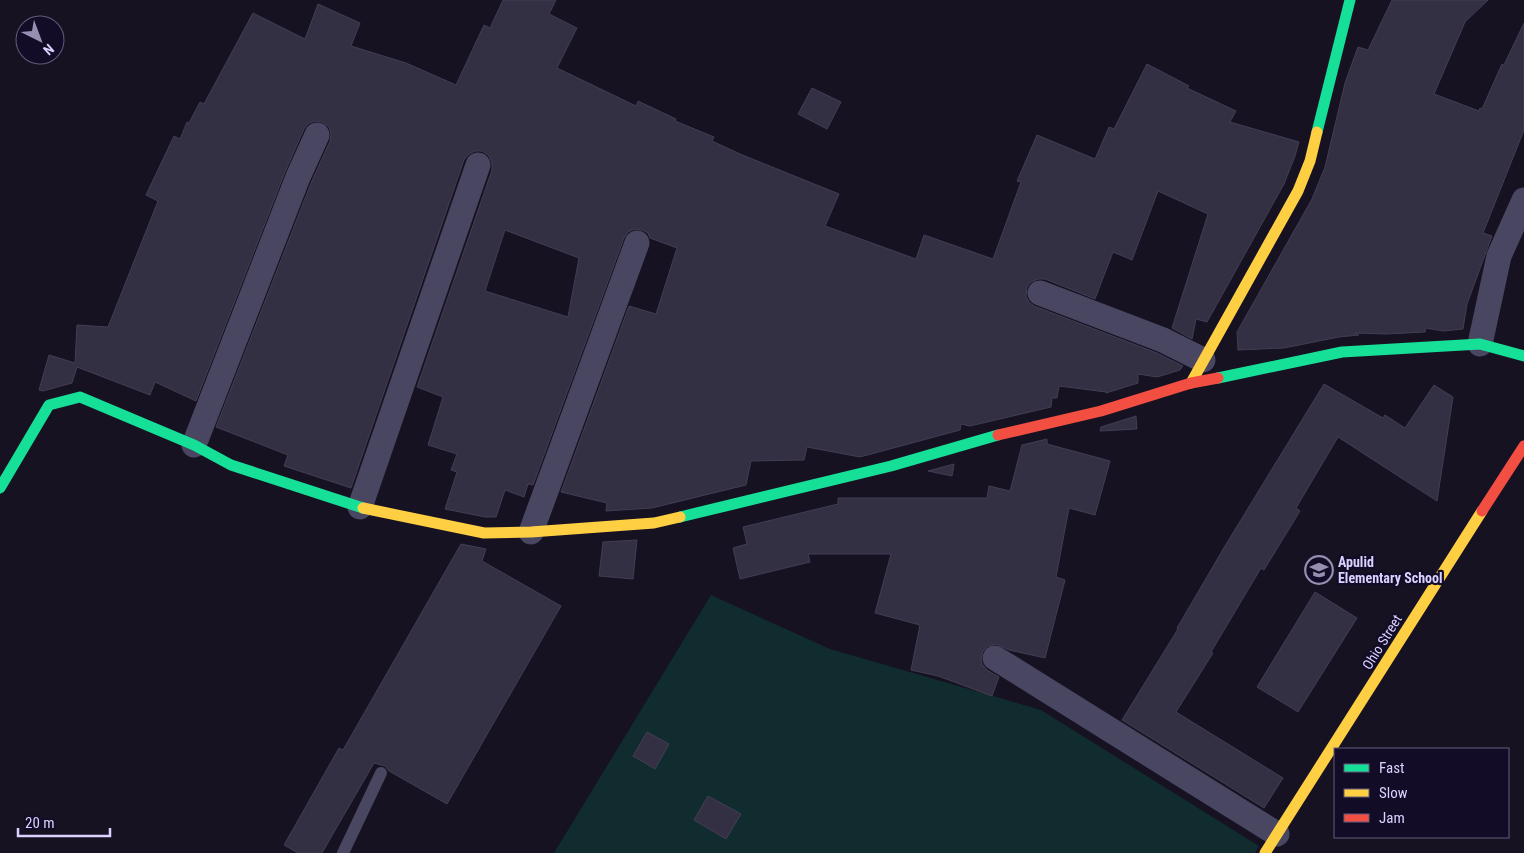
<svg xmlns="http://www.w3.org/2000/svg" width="1524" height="853" viewBox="0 0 1524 853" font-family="'Roboto Condensed',sans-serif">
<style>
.green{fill:#102c2f}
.building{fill:#343043;stroke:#433d55;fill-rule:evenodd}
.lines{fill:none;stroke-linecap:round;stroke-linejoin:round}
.lane{stroke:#494662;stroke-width:12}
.street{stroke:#494662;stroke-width:25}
.fast{stroke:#16e098;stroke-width:11}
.slow{stroke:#ffcf43;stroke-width:11}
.jam{stroke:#f24e42;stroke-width:11}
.labels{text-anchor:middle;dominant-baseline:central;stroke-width:4.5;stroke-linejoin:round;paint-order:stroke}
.poi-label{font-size:14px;font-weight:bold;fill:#dbd2ff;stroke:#130c27;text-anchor:start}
.street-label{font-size:14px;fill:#dbd2ff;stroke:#130c27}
</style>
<rect width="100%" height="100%" fill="#161221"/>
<path class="green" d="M711,595L830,649L1041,710L1259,846L1255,853H554Z"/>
<g class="building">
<path d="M503,0H556L549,14L577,28L557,68L636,106L638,101L676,119L675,121L714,137L712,141L740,154L839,194L825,226L916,259L924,235L993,259L1021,182L1017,181L1037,135L1095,159L1109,127L1114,129L1147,64L1189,86L1187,88L1236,111L1230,122L1299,142L1295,156L1284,184L1207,322L1196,319L1192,339L1172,328L1208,214L1158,191L1132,260L1113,252L1095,299L1045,279H1038L1031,282L1027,287L1026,296L1029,302L1034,306L1157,353L1183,366L1180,370L1157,377L1138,374V383L1106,393V392L1059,386L1057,398H1052L1051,407L970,426L961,424L960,430L860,457L807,447L804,460L751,461L746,485L652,508L606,511L607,503L561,492L629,306L656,314L677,248L650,238L648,233L642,230L635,229L628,232L624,238L533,485L528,484L524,497L505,490L496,517H485L445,509L457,472L451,470L457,454L428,445L443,397L417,387L492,170V163L489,156L482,151H475L469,154L464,160L351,488L284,466L288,455L216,427L311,183L330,141L331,134L329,127L322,122L316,121L309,123L304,129L285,172L196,401L155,382L150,395L77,367L72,383L43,391L39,390L49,355L75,363L77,325L108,327L158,201L146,195L174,136L180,139L187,122L189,123L200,102L204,104L253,13L305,39L318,4L360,23L351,46L406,63L456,85L484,25L490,28ZM505,230L579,258L568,317L485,291Z"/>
<path d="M1392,0H1488L1465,22L1434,94L1479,111L1480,108L1482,109L1502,64L1504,65L1524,23V130L1483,233L1492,236L1467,304L1463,329L1443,331L1426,328L1425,332L1386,334L1355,333L1359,335L1339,337L1284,348L1238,350L1237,332L1312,199L1325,167L1345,83L1358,47L1368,50Z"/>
<path d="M812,88L841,102L827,129L798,114Z"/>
<path d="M1324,384L1383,418L1385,415L1405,428L1434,385L1453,397L1437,501L1338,437L1296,508L1300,511L1264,570L1261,568L1211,652L1213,653L1176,712L1283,778L1264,808L1122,720L1178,629L1177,628L1225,546Z"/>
<path d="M1136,416L1137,429L1100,431L1101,427Z"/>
<path d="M1047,439V444L1110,461L1095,515L1069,508L1056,577L1065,580L1045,658L1009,650L996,644L988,646L983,651L981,658L982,664L987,670L999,677L992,696L938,676L911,670L920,625L875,613L891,554H808L810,562L740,579L733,548L747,544L743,527L838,504V498H987L989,486L1010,491L1022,445Z"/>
<path d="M954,464L952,476L928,471Z"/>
<path d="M637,540L633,579L599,576L603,542Z"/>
<path d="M461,544L486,549L482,561L561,606L447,804L389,771L385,766L374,763L322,853H298L284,845L339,748L343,750Z"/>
<path d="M1315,592L1357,618L1298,712L1257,687Z"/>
<path d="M647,732L669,744L655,769L633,756Z"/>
<path d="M708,796L741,814L726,839L694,820Z"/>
</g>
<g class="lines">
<path class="lane" d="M343,853L381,773"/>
<g class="street">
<path d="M1040,293L1163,340L1203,360"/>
<path d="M1480,344L1499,256L1524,200"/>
<path d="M194,445L298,177L317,135"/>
<path d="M360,507L478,165"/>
<path d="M531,532L637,243"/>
<path d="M995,658L1277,834"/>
</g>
<g class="fast">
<path d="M1317,132L1350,0"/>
<path d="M1218,378L1342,352L1480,344L1524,356"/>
<path d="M0,488L49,405L80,397L194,445L231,465L363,508"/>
<path d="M680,517L891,466L998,435"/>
</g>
<g class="slow">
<path d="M1191,383L1298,191L1310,161L1317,132"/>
<path d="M363,508L484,533L531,532L654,523L680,517"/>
<path d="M1265,853L1482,511"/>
</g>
<g class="jam">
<path d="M998,435L1101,411L1191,383L1218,378"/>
<path d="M1482,511L1524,446"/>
</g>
</g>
<defs>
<symbol id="school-ring" viewBox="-11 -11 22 22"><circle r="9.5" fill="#130c27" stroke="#968fb1" stroke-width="1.5"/><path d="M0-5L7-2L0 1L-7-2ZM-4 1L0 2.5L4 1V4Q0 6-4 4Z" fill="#968fb1"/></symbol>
</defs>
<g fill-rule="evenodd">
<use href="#school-ring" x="1303" y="554" width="32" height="32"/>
</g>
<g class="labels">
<g class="poi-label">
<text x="1338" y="562">Apulid<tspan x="1338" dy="16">Elementary School</tspan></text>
</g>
<g class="street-label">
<text transform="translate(1382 642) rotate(-58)">Ohio Street</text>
</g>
</g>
<rect x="1334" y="748" width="175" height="90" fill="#130c27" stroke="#635b7d"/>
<rect x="1344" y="764" width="25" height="8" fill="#16e098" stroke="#635b7d"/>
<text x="1379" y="773" font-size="15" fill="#dbd2ff">Fast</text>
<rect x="1344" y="789" width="25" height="8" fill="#ffcf43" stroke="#635b7d"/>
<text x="1379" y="798" font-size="15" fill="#dbd2ff">Slow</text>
<rect x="1344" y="814" width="25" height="8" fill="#f24e42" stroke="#635b7d"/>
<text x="1379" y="823" font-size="15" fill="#dbd2ff">Jam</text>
<g transform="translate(40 40) rotate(138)"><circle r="24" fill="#130c27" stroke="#635b7d"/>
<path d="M0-4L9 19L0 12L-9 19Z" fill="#968fb1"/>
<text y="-8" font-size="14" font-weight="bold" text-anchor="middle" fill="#dbd2ff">N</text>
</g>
<path d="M18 828v8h92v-8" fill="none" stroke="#dbd2ff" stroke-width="2.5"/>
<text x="25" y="828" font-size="15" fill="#dbd2ff" stroke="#130c27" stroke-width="4" paint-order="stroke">20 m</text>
</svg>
